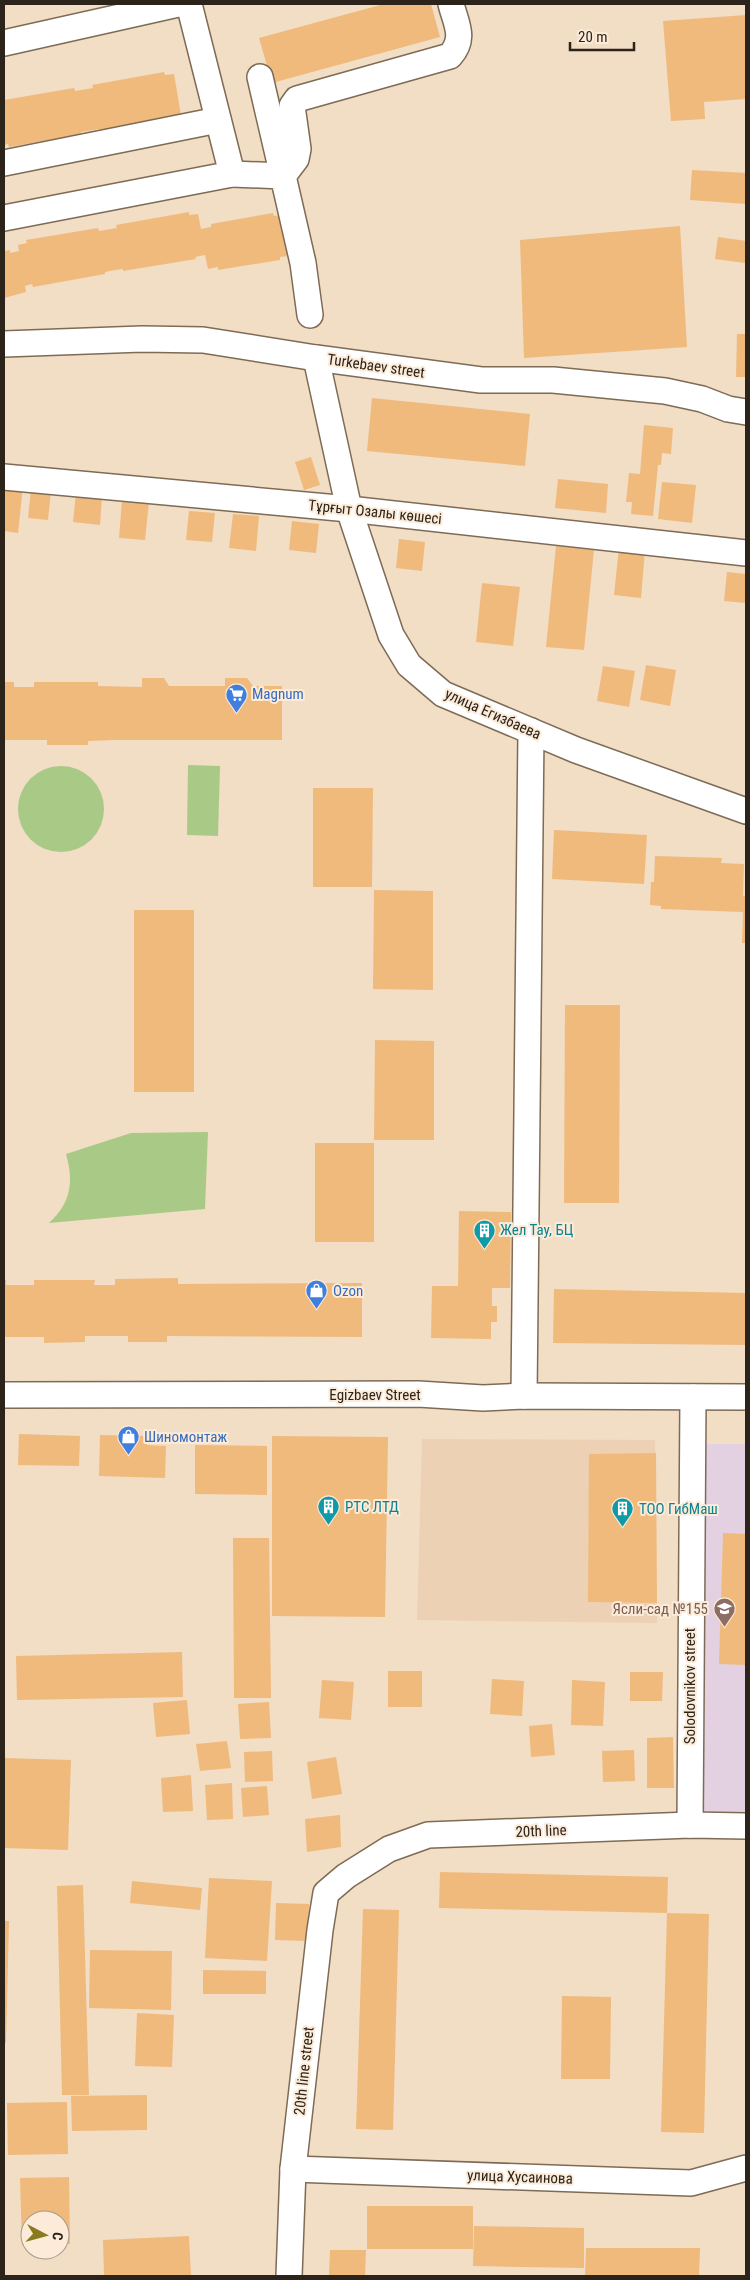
<svg xmlns="http://www.w3.org/2000/svg" width="750" height="2280" viewBox="0 0 750 2280" font-family="'Roboto Condensed',sans-serif">
<style>
.built{fill:#ecd1b4}
.education{fill:#e3d0e0}
.green{fill:#a9ca86}
.building{fill:#f0ba7d}
.lines{fill:none;stroke-linecap:round;stroke-linejoin:round}
.street-casing{stroke:#7e6b56;stroke-width:28}
.street{stroke:#fff;stroke-width:25}
.labels{text-anchor:middle;dominant-baseline:central;stroke-width:4;stroke-linejoin:round;paint-order:stroke}
.street-label{font-size:15px;fill:#2c241b;stroke:#fcebd8}
.shop-label{font-size:15px;fill:#366cbe;stroke:#fcebd8;text-anchor:start}
.culture-label{font-size:15px;fill:#0d838f;stroke:#fcebd8;text-anchor:start}
.education-label{font-size:15px;fill:#785e54;stroke:#fcebd8;text-anchor:end}
</style>
<rect width="100%" height="100%" fill="#f2ddc5"/>
<path class="built" d="M422,1439L655,1440L657,1623L417,1620Z"/>
<path class="education" d="M702,1444H746V1812H701Z"/>
<g class="green">
<path d="M188,765L220,766L218,836L187,835Z"/>
<circle cx="61" cy="809" r="43"/>
<path d="M208,1132L205,1209L49,1223C71,1203 74,1182 66,1154L131,1133Z"/>
</g>
<g class="building">
<path d="M384,4H431L440,37L272,83L259,38Z"/>
<path d="M746,15V99L704,102L705,119L671,121L663,21Z"/>
<path d="M164,72L165,75L174,74L181,115L172,119L99,131V129L81,132V134L9,147L8,144L4,145V100L74,88L75,91L93,88L92,85Z"/>
<path d="M692,170L746,173V204L690,200Z"/>
<path d="M189,212V215L198,214L201,229L211,227V224L273,213L274,216L283,215L289,256L280,257V260L218,270V267L208,269L205,255L195,257L196,259L123,271V269L115,270L105,272V274L33,287L32,284L25,286L26,292L4,298V251L10,250V253L19,251L18,245L27,243L26,240L98,228L99,231L117,228L116,225Z"/>
<path d="M680,226L687,347L524,358L520,240Z"/>
<path d="M718,237L746,241L745,263L715,259Z"/>
<path d="M737,334H746V377H736Z"/>
<path d="M372,398L530,414L525,466L367,451Z"/>
<path d="M644,425L673,428L671,454L662,453L661,465H658L653,516L631,514L632,502H626L629,473L640,474Z"/>
<path d="M311,457L320,485L304,490L295,462Z"/>
<path d="M558,479L608,484L606,513L555,508Z"/>
<path d="M662,482L696,485L692,523L658,519Z"/>
<path d="M4,484L23,486L18,533L4,531Z"/>
<path d="M31,489L51,491L48,520L28,518Z"/>
<path d="M76,493L102,496L100,525L73,522Z"/>
<path d="M122,500L149,502L145,540L119,538Z"/>
<path d="M189,511L215,513L212,542L186,540Z"/>
<path d="M233,514L259,516L256,551L229,548Z"/>
<path d="M292,521L319,524L316,553L289,550Z"/>
<path d="M399,539L425,542L422,571L396,568Z"/>
<path d="M556,546L594,550L584,650L546,647Z"/>
<path d="M619,547L645,550L641,598L614,595Z"/>
<path d="M727,572L746,574V603L724,601Z"/>
<path d="M482,583L520,587L513,646L476,642Z"/>
<path d="M646,665L676,670L670,706L640,700Z"/>
<path d="M603,666L635,671L629,707L597,701Z"/>
<path d="M142,678H164L169,686H225V678H247L253,686H282V740H114L88,741V745H47V740H4V682H14V687H34V682H98V686L142,687Z"/>
<path d="M313,788H373L372,887H313Z"/>
<path d="M554,830L647,835L644,884L552,879Z"/>
<path d="M655,856L722,858L721,863L744,864L743,896H746V943H742L743,912L661,909V906L650,905L651,882H654Z"/>
<path d="M374,890L433,891V990L373,989Z"/>
<rect x="134" y="910" width="60" height="182"/>
<path d="M565,1005H620L619,1203H564Z"/>
<path d="M375,1040L434,1041V1140H374Z"/>
<rect x="315" y="1143" width="59" height="99"/>
<path d="M459,1211L511,1212L510,1288H492V1306H497V1322H491V1339L431,1338L432,1286H458Z"/>
<path d="M178,1278V1284L362,1283V1337L167,1336V1342H128V1336H85V1342L44,1343V1337H4V1280H6V1285H34V1280H95L94,1285H115V1279Z"/>
<path d="M554,1289L746,1293V1345L553,1343Z"/>
<path d="M19,1434L80,1436L79,1466L18,1465Z"/>
<path d="M100,1435L147,1436V1445L166,1446L165,1478L99,1476Z"/>
<path d="M272,1436L388,1437L385,1617L272,1616Z"/>
<path d="M195,1445L267,1446V1495L195,1494Z"/>
<path d="M656,1453L657,1603L588,1602L589,1454Z"/>
<path d="M723,1533L746,1534V1665L719,1664Z"/>
<path d="M233,1538H269L271,1698H234Z"/>
<path d="M182,1652L183,1697L17,1700L16,1656Z"/>
<rect x="388" y="1671" width="34" height="36"/>
<path d="M630,1672H663L662,1701H630Z"/>
<path d="M492,1679L524,1681L522,1716L490,1714Z"/>
<path d="M322,1680L354,1682L351,1720L319,1718Z"/>
<path d="M572,1680L605,1682L603,1726L571,1725Z"/>
<path d="M187,1700L190,1734L156,1737L153,1703Z"/>
<path d="M269,1702L271,1738L240,1739L238,1704Z"/>
<path d="M552,1724L555,1755L531,1757L529,1726Z"/>
<path d="M673,1737L674,1788H647V1738Z"/>
<path d="M227,1741L231,1768L200,1771L196,1744Z"/>
<path d="M634,1750L635,1781L603,1782L602,1751Z"/>
<path d="M272,1751L273,1781L245,1782L244,1752Z"/>
<path d="M336,1757L342,1794L312,1799L307,1762Z"/>
<path d="M4,1758L71,1760L68,1850L4,1848Z"/>
<path d="M191,1775L193,1811L163,1812L161,1778Z"/>
<path d="M232,1783L233,1819L207,1820L205,1785Z"/>
<path d="M267,1786L269,1815L243,1817L241,1788Z"/>
<path d="M340,1815L341,1847L307,1852L305,1819Z"/>
<path d="M440,1872L668,1877L667,1913L439,1908Z"/>
<path d="M209,1878L272,1881L267,1961L205,1958Z"/>
<path d="M132,1881L202,1888L200,1910L130,1903Z"/>
<path d="M83,1885L89,2095H62L57,1886Z"/>
<path d="M276,1903L309,1904L308,1941L275,1940Z"/>
<path d="M363,1909L399,1910L393,2130L356,2129Z"/>
<path d="M667,1913L709,1914L704,2133L661,2132Z"/>
<path d="M4,1921H9L6,2043H4Z"/>
<path d="M90,1950L172,1951L171,2010L89,2008Z"/>
<path d="M203,1970L266,1971V1994H203Z"/>
<path d="M562,1996L611,1997L610,2079H561Z"/>
<path d="M137,2013L174,2015L172,2067L135,2066Z"/>
<path d="M147,2095V2130L72,2131L71,2096Z"/>
<path d="M67,2102L68,2154L8,2155L7,2103Z"/>
<path d="M69,2177L70,2244H60V2220H30V2245H22L20,2178Z"/>
<rect x="367" y="2206" width="106" height="43"/>
<path d="M474,2226L584,2228V2268L473,2266Z"/>
<path d="M189,2236L191,2276H104L103,2240Z"/>
<path d="M586,2248H700L699,2276H585Z"/>
<path d="M330,2250H366L365,2276H329Z"/>
</g>
<g class="lines">
<defs>
<g id="street">
<path d="M4,43L178,4"/>
<path d="M260,77L283,176"/>
<path d="M4,163L218,120"/>
<path d="M232,174L283,176L303,263L310,315"/>
<path d="M283,176L296,159L298,149L292,106L297,99L450,56C466,38 456,24 451,4"/>
<path d="M4,218L232,174L189,4"/>
<path d="M4,344L142,339L203,340L316,358L481,380H553L665,391L702,399L728,409L746,412"/>
<path d="M316,358L349,509L391,635L409,665L443,694L576,750L746,811"/>
<path d="M4,477L349,509L746,553"/>
<path d="M4,1395L418,1394L483,1398L524,1396L746,1397"/>
<path d="M524,1396L531,731"/>
<path d="M690,1825L693,1397"/>
<path d="M293,2169L691,2183L746,2168"/>
<path d="M289,2276L293,2169L320,1930L326,1893L346,1876L389,1849L428,1835L690,1825L746,1826"/>
</g>
</defs>
<use href="#street" class="street-casing"/>
<use href="#street" class="street"/>
</g>
<defs>
<symbol id="supermarket-pin" viewBox="-11 -11 22 30"><path d="M0 17L-7.5 6A9.5 9.5 0 1 1 7.5 6Z" fill="#3f7fe0" stroke="#fcebd8"/><path d="M-6-5.5h2.5l.6 2H6L4.5 2H-2.5L-4.4-4H-6ZM-1.5 3.2a1.3 1.3 0 1 0 .1 0ZM3 3.2a1.3 1.3 0 1 0 .1 0Z" fill="#fff"/></symbol>
<symbol id="building-pin" viewBox="-11 -11 22 30"><path d="M0 17L-7.5 6A9.5 9.5 0 1 1 7.5 6Z" fill="#0f9aa8" stroke="#fcebd8"/><path d="M-4-6H4V6H1V3H-1V6H-4ZM-2.5-4.3h1.7v1.8h-1.7ZM.8-4.3h1.7v1.8H.8ZM-2.5-1h1.7V.8h-1.7ZM.8-1h1.7V.8H.8Z" fill="#fff"/></symbol>
<symbol id="shop-pin" viewBox="-11 -11 22 30"><path d="M0 17L-7.5 6A9.5 9.5 0 1 1 7.5 6Z" fill="#3f7fe0" stroke="#fcebd8"/><path d="M-5-2.5h2.3a2.7 3.5 0 0 1 5.4 0H5L5.5 6h-11ZM-1.5-2.5h3a1.5 2.3 0 0 0-3 0Z" fill="#fff"/></symbol>
<symbol id="school-pin" viewBox="-11 -11 22 30"><path d="M0 17L-7.5 6A9.5 9.5 0 1 1 7.5 6Z" fill="#8d6e63" stroke="#fcebd8"/><path d="M0-5L7-2L0 1L-7-2ZM-4 1L0 2.5L4 1V4Q0 6-4 4Z" fill="#fff"/></symbol>
</defs>
<g fill-rule="evenodd">
<use href="#supermarket-pin" x="224" y="682" width="25" height="34"/>
<use href="#building-pin" x="472" y="1218" width="25" height="34"/>
<use href="#shop-pin" x="304" y="1278" width="25" height="34"/>
<use href="#shop-pin" x="116" y="1424" width="25" height="34"/>
<use href="#building-pin" x="316" y="1494" width="25" height="34"/>
<use href="#building-pin" x="610" y="1496" width="25" height="34"/>
<use href="#school-pin" x="712" y="1596" width="25" height="34"/>
</g>
<g class="labels">
<g class="street-label">
<text transform="translate(376 366) rotate(8)">Turkebaev street</text>
<text transform="translate(375 512) rotate(6)">Тұрғыт Озалы көшесі</text>
<text transform="translate(493 714) rotate(24)">улица Егизбаева</text>
<text x="375" y="1395">Egizbaev Street</text>
<text transform="translate(690 1686) rotate(-90)">Solodovnikov street</text>
<text transform="translate(541 1831) rotate(-2)">20th line</text>
<text transform="translate(304 2071) rotate(-84)">20th line street</text>
<text transform="translate(520 2177) rotate(2)">улица Хусаинова</text>
</g>
<g class="shop-label">
<text x="252" y="694">Magnum</text>
<text x="333" y="1291">Ozon</text>
<text x="144" y="1437">Шиномонтаж</text>
</g>
<g class="culture-label">
<text x="500" y="1230">Жел Тау, БЦ</text>
<text x="345" y="1507">РТС ЛТД</text>
<text x="639" y="1509">ТОО ГибМаш</text>
</g>
<g class="education-label">
<text x="708" y="1609">Ясли-сад №155</text>
</g>
</g>
<rect width="750" height="2280" fill="none" stroke="#2c241b" stroke-width="10"/>
<g transform="translate(45 2235) rotate(96)"><circle r="24" fill="#fcebd8" stroke="#a99b8c"/>
<path d="M0-4L9 19L0 12L-9 19Z" fill="#897a1f"/>
<text y="-8" font-size="14" font-weight="bold" text-anchor="middle" fill="#2c241b">С</text>
</g>
<path d="M570 42v8h64v-8" fill="none" stroke="#2c241b" stroke-width="2.5"/>
<text x="578" y="42" font-size="15" fill="#2c241b" stroke="#fcebd8" stroke-width="4" paint-order="stroke">20 m</text>
</svg>
